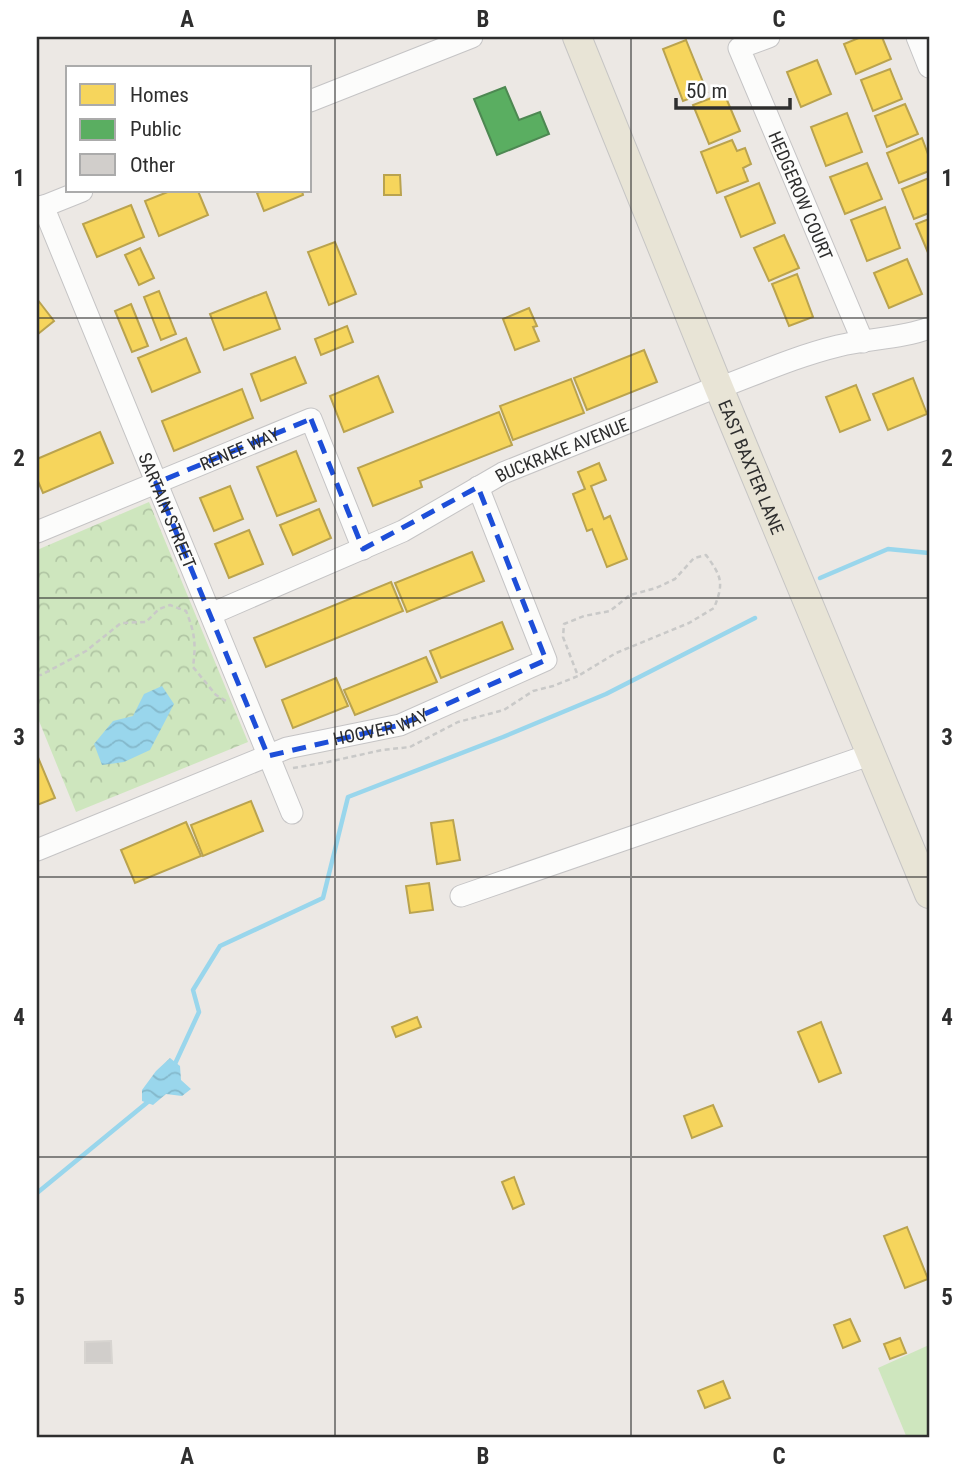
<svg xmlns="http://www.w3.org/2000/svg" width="966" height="1475" viewBox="0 0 966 1475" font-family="'Roboto Condensed',sans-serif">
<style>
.grass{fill:#cee6be}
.park{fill:url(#park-crowns)}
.water{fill:url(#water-waves)}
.homes{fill:#f6d55c;stroke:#baa34e;stroke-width:2}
.public{fill:#5aae61;stroke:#4d8852;stroke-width:2}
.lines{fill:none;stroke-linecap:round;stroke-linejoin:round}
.stream{stroke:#99d6ec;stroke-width:4.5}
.building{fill:#d1cecb;stroke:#d7d4d0;stroke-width:2}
.minor-casing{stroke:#c5c4c5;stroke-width:23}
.major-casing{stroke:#c6c5c4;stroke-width:30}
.path{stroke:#c9c9c8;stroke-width:2.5;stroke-dasharray:5 3.5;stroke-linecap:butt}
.minor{stroke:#fcfcfb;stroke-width:21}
.major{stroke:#e8e4d6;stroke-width:28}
.marked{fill:none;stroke:#1d4ed8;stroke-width:5;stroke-dasharray:14 9;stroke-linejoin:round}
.grid{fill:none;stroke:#2e2e2e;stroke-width:2;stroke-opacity:0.55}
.labels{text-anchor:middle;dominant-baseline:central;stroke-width:7;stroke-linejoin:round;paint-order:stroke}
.street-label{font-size:18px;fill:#2e2e2e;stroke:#fff}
.neatline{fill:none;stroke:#2e2e2e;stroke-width:2.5}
.grid-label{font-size:23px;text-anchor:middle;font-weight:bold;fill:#2e2e2e}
</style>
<defs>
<pattern id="park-crowns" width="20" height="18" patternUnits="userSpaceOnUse" patternTransform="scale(1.75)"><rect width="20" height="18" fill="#cee6be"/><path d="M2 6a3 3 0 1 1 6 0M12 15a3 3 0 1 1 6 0" fill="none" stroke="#b1c6a4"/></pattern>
<pattern id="water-waves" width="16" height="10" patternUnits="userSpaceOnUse" patternTransform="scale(1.75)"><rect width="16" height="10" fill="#99d6ec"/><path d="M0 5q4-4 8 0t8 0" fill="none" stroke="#84b8cb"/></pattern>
</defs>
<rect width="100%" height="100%" fill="#ece8e4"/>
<path class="grass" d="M929,1345V1438H907L878,1368Z"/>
<path class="park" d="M149,502L248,742L76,812L37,716V550Z"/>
<g class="water">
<path d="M162,686L174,704L150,750L124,762L102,765L94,744L113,721L133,716L144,694Z"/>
<path d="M170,1058L180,1066L181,1080L191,1089L182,1096L166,1094L153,1105L142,1101V1090L156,1071Z"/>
</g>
<g class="homes">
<path d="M861,37H882L891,59L856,74L844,44Z"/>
<path d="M686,40L707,92L683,101L663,49Z"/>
<path d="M817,60L831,94L801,107L787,72Z"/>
<path d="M890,69L902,99L873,111L861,80Z"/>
<path d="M724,93L740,131L709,144L693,105Z"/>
<path d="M905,104L918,134L887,147L875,116Z"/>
<path d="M847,113L862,152L826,166L811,127Z"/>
<path d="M922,138L929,157V171L899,183L887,153Z"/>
<path d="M732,140L737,151L745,148L751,164L743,168L748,181L717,193L701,152Z"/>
<path d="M867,163L882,199L845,214L830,177Z"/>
<path d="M384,175H400L401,195H384Z"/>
<path d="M929,178V213L914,219L902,189Z"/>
<path d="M759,183L775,223L741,237L725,197Z"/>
<path d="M170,191H198L208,215L159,236L145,201Z"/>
<path d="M262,191H302L303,195L264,211L257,193Z"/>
<path d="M131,205L144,237L97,257L83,224Z"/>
<path d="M885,207L900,248L867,261L851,220Z"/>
<path d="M929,219V255L916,224Z"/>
<path d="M784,235L799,268L769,281L754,248Z"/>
<path d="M335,242L356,294L329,305L308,252Z"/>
<path d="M140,248L154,278L139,285L125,255Z"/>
<path d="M907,259L922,294L889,308L874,273Z"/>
<path d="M797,274L813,317L789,326L772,284Z"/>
<path d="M159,291L176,334L161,340L144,297Z"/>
<path d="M266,292L280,329L224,350L210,314Z"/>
<path d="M37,299L54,321L38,334L37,332Z"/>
<path d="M131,304L148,346L132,352L115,311Z"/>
<path d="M529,308L537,326L533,327L539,341L515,350L503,319Z"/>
<path d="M347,326L353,342L321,355L315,339Z"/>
<path d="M186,338L200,372L152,392L138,358Z"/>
<path d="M644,350L657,382L587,410L574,378Z"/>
<path d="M295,357L306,383L261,401L251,374Z"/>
<path d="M378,376L393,412L344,432L330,396Z"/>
<path d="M913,378L927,414L888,430L873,394Z"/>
<path d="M571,379L584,413L513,440L500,406Z"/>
<path d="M856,385L870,420L840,432L826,397Z"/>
<path d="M242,389L253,418L174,451L162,421Z"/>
<path d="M499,412L512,445L420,481L422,487L373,506L358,468Z"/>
<path d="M100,432L113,463L43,493L37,479V459Z"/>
<path d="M296,451L316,501L277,516L257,467Z"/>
<path d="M599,463L606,480L591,486L604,519L610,516L627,559L607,567L592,529L587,531L573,494L585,489L578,472Z"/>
<path d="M230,486L243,519L214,531L200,498Z"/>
<path d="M319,509L331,538L293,555L280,525Z"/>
<path d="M249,530L263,564L229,578L215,544Z"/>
<path d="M472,552L484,581L407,612L395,583Z"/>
<path d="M391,582L403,611L266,667L254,638Z"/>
<path d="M502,622L513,649L441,678L430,651Z"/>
<path d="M426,657L437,682L355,715L344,690Z"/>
<path d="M336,678L348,706L293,728L282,700Z"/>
<path d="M37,755L55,798L37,805Z"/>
<path d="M251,801L263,831L203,856L191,825Z"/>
<path d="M453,820L460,860L437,864L431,823Z"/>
<path d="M186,822L201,856L135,883L121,850Z"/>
<path d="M429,883L433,910L410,913L406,886Z"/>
<path d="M417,1017L421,1027L396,1037L392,1027Z"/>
<path d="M821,1022L841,1073L819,1082L798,1032Z"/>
<path d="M713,1105L722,1126L692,1138L684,1116Z"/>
<path d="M514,1177L524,1204L513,1209L502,1182Z"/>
<path d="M907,1227L928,1279L905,1288L884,1236Z"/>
<path d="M850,1319L860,1341L843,1348L834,1325Z"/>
<path d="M900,1338L906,1353L890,1359L884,1344Z"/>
<path d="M723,1381L730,1398L705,1408L698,1391Z"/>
</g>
<path class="public" d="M505,87L519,120L540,112L549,134L497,155L474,99Z"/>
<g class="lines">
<g class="stream">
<path d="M820,578L888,549L929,553"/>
<path d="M174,1066L199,1012L193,990L220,946L323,898L348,797L503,737L606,694L755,618"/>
<path d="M37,1193L149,1101"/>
</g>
</g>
<path class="building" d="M111,1341L112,1363H85V1342Z"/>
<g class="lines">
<defs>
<g id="minor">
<path id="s1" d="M769,37L739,48L863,342"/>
<path d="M917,37L929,67"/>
<path d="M310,101L472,37"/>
<path id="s2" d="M43,206L292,813"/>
<path d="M37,209L82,191"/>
<path id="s3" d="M37,532L311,419L363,549"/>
<path id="s4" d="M211,614L403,531L503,473L714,388H719C759,373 797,356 838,346C868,338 900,339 929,328"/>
<path id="s5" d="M37,850L287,748L400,725L546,660L478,487"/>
<path d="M461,896L872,754"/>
</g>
<g id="major">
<path id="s6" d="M577,37L719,388L929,894"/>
</g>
</defs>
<use href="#minor" class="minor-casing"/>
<use href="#major" class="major-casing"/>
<g class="path">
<path d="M37,675H41L86,651L121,623L146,622L159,609L170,605L186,611C195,633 196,644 193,667L216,695L226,701"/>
<path d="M293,768L328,762L382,750L410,747L458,722L504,710L533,691L553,686L578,676L563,637L564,624L584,616L610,611L630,595L656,588L675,579L694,558L706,555C722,577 724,583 714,608L689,623L616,653L578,676"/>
</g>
<use href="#minor" class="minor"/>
<use href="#major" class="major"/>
</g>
<path class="marked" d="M311,419L363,549L478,487L546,660L400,725L268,756L156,483Z"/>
<path class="grid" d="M335,37V1438M631,37V1438M37,318H929M37,598H929M37,877H929M37,1157H929"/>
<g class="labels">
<g class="street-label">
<text stroke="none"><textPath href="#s1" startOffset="192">HEDGEROW COURT</textPath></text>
<text stroke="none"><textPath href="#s3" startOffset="219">RENEE WAY</textPath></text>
<text stroke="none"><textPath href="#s4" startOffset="388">BUCKRAKE AVENUE</textPath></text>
<text stroke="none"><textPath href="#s6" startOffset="464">EAST BAXTER LANE</textPath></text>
<text stroke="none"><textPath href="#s2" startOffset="329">SARTAIN STREET</textPath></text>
<text stroke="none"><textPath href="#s5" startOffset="366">HOOVER WAY</textPath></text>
</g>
</g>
<rect width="966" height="1475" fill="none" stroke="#ffffff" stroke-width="77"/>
<rect x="66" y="66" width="245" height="126" fill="#ffffff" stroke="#ababab" stroke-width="2"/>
<rect x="80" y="84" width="35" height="21" fill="#f6d55c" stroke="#ababab" stroke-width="2"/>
<text x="130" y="102" font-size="21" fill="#2e2e2e">Homes</text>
<rect x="80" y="119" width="35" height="21" fill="#5aae61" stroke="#ababab" stroke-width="2"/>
<text x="130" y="136" font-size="21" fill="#2e2e2e">Public</text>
<rect x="80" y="154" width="35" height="21" fill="#d1cecb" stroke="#ababab" stroke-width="2"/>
<text x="130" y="172" font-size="21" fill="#2e2e2e">Other</text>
<path d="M676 98v10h114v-10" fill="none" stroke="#2e2e2e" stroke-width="3.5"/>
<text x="686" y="98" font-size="21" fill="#2e2e2e" stroke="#ffffff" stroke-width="5" paint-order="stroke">50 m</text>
<rect x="38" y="38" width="890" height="1398" class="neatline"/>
<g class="grid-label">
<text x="187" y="27">A</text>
<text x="483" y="27">B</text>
<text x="779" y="27">C</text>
<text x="19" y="186">1</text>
<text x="947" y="186">1</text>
<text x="19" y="466">2</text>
<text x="947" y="466">2</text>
<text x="19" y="745">3</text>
<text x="947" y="745">3</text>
<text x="19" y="1025">4</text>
<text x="947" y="1025">4</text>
<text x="19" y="1305">5</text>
<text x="947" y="1305">5</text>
<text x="187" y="1464">A</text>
<text x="483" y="1464">B</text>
<text x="779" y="1464">C</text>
</g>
</svg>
